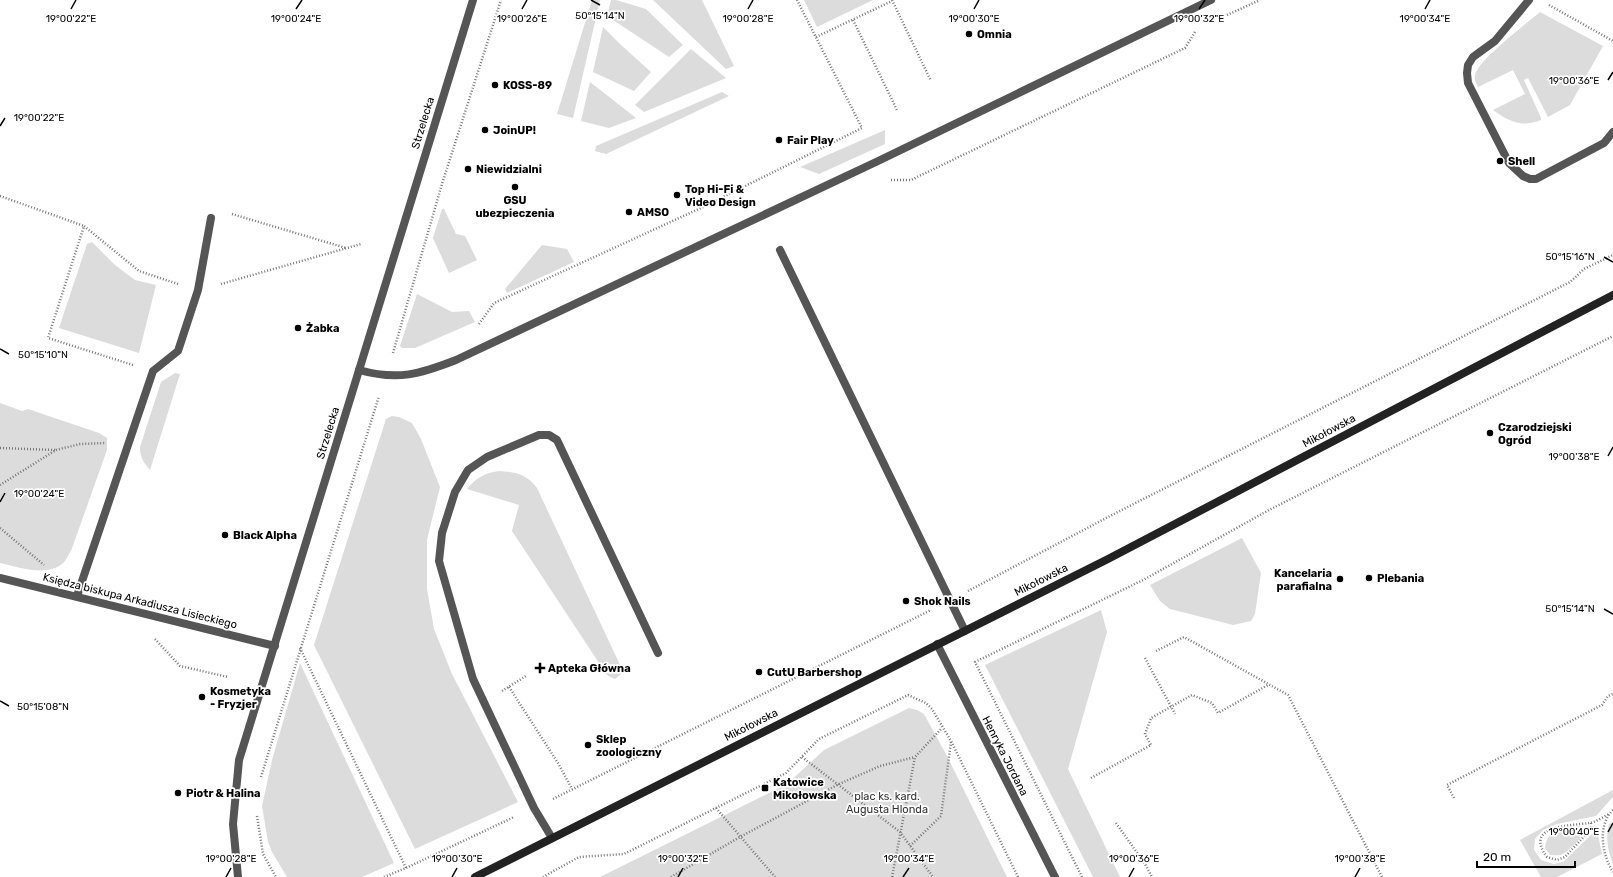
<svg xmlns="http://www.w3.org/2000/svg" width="1613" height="877" viewBox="0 0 1613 877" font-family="Rubik,sans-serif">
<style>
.green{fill:#dcdcdc}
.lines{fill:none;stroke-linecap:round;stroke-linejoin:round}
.path{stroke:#777;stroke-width:2.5;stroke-dasharray:1 2;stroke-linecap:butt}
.lane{stroke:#555;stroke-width:8}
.street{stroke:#555;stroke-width:8}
.secondary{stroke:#222;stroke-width:8}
.ticks{fill:none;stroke:#000;stroke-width:1.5}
.poi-dot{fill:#000;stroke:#fff;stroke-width:1.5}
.labels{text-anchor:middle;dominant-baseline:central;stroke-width:3.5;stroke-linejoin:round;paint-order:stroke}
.poi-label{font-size:11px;font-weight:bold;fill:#000;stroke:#fff;text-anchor:start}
.street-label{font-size:11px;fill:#000;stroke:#fff}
.park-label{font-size:11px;fill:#333;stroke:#fff}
.ticks-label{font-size:10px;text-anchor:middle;fill:#000;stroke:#fff;stroke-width:3.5;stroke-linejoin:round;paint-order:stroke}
</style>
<rect width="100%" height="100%" fill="#fff"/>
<g class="green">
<path d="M592,0H600L573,118L557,114Z"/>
<path d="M611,0H616L646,9L683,45L669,57L607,16Z"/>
<path d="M653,0H702L734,66L726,69Z"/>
<path d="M804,0H873L817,27Z"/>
<path d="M1540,12L1603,46L1570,105L1548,117L1528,78L1524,80L1541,118V120C1522,128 1508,121 1493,110L1525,94L1513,70L1478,87C1476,83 1474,80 1475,75C1477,61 1527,23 1540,12Z"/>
<path d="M603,27L621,45L651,72L634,91L593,72Z"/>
<path d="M691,49L726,78L644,112L635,105Z"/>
<path d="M590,82L636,118L609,128L581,121Z"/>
<path d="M722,92L729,96L606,154L595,151L596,146Z"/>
<path d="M885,130V144L819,174L800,167Z"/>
<path d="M442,209H444L456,234L465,236L477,260L449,273L433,238Z"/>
<path d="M92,242L115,265L135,280L156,285L139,353L59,328L87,244Z"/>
<path d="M542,245L567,249L574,262L507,293L505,289Z"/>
<path d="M417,294L452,312L469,311L475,322L415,348H402L400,346Z"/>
<path d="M175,373L180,374L150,470C143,462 140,457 140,447L161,382Z"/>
<path d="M0,403L22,411L28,409L99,433L107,438V450L71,551C68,555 66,561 62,564C45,577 19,567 0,563Z"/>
<path d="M392,416L399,417L412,423L421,439L440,487L427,540V589L434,629L452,674L518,802L415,849L314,645L386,419Z"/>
<path d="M499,471C517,472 526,474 537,488L621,667V674L615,679L608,676L603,669L512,531L519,505L467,489C476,478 484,473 499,471Z"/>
<path d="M1242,538L1261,573L1255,614L1251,621L1233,625L1170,609L1160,601L1150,585Z"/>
<path d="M1101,610L1107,632L1068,769L1120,877H1093L985,665Z"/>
<path d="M300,663L394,863L362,877H287L272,852L268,842L262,806L272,760Z"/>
<path d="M909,708L917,710L924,714L947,756L1007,877H600L787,784L824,750Z"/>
<path d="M1613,790V797L1596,816L1557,824L1543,830L1535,839L1534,850L1541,860L1554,864L1563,862L1594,832L1598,835L1602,854L1557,877H1541L1520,840Z"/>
<path d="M1613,822V864C1608,851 1605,838 1609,824Z"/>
<path d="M1580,826L1584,827L1586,830C1583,836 1569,851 1563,854C1559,856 1554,855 1550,855L1545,848C1547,828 1564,829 1580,826Z"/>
</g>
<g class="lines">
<g class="path">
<path d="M892,0L931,81"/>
<path d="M1549,5L1613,41"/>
<path d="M1227,15L1260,0"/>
<path d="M853,20L897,110"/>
<path d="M816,37L892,1"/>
<path d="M891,180H911L1185,48L1195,32"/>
<path d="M0,196L84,226"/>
<path d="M232,214L346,248"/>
<path d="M221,284L361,244"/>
<path d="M479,324L494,303L701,208L862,128L797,0"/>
<path d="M393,353L442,184L501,0"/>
<path d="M133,365L48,338L84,226L139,271L178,284"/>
<path d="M0,448L55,450"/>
<path d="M0,485L56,450L80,444L106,443"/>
<path d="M0,528L44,565"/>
<path d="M235,530L267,539"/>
<path d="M968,591L1110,516L1570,282L1584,269L1613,255"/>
<path d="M155,639L180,666L228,677"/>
<path d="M300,648L406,868"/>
<path d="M1156,651L1184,637L1288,695L1382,877"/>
<path d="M1145,658L1175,714"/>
<path d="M509,687L558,763L572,789"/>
<path d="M502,691L526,676"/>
<path d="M802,757L900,832L933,877"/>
<path d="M261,777L379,396"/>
<path d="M1091,778L1151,745L1145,734L1151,718L1192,695L1212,703L1218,713L1268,685"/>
<path d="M1454,798L1447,785L1602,705L1608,696L1613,694"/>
<path d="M553,799L931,610"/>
<path d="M716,808L775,877"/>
<path d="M1613,810C1597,825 1602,855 1613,872"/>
<path d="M257,816L263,854L276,877"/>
<path d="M1116,823L1145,864L1152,877"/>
<path d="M1591,823V829L1565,857L1557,860L1547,857C1523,825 1570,826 1589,823C1596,822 1603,817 1609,814"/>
<path d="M910,846L941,816L951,742"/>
<path d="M384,877L406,868L514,817"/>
<path d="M543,877L579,857L624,854L786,773L819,739L908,695L926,703L932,709L951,741L1018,877"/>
<path d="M671,877L740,837L837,785L880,766L915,757"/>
<path d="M892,877L915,757L942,728"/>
<path d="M1082,877L975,662L1145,579L1269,510L1613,336"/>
</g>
<g class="lane">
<path d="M1529,0L1495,41L1473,57L1468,65L1467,73L1468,83L1509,163L1523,176L1530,179H1536L1604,143L1613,132"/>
<path d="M780,250L965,631"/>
<path d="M0,578L275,646"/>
<path d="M77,596L153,371L178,351L198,290L211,218"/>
<path d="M552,838L534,808L473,679L439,561L442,533L455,492L468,470L487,457L539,435H549L557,440L658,653"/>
</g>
<g class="street">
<path d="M359,370C398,381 420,374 456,360L876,162L1211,0"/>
<path d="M937,644L1055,877"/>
<path d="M238,877L233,824L239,760L473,0"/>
</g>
<path class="secondary" d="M475,877L1108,559L1613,295"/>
</g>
<path class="ticks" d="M591,0L600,5M71,9L76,0M296,9L302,0M522,9L527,0M748,9L753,0M974,9L979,0M1199,9L1205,0M1425,9L1430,0M1608,80L1613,72M0,126L5,118M1604,257L1613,262M0,349L9,354M1608,456L1613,447M0,502L5,493M1604,609L1613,614M0,701L9,706M1608,832L1613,823M226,877L231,868M452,877L457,868M678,877L683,868M903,877L909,868M1129,877L1134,868M1355,877L1360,868"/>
<g class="poi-dot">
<circle cx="969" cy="34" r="4"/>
<circle cx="495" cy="85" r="4"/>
<circle cx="485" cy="130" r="4"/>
<circle cx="779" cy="140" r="4"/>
<circle cx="1500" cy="161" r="4"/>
<circle cx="468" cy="169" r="4"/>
<circle cx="515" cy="187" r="4"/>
<circle cx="677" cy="195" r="4"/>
<circle cx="629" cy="212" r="4"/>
<circle cx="298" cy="328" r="4"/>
<circle cx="1490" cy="433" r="4"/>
<circle cx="225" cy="535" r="4"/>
<circle cx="1369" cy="578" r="4"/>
<circle cx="1340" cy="579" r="4"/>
<circle cx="906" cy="601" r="4"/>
<path d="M538 662h4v4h4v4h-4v4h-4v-4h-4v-4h4z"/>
<circle cx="759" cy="672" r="4"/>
<circle cx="202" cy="697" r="4"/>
<circle cx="588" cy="745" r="4"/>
<rect x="761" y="784" width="8" height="8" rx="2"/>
<circle cx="178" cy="793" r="4"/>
</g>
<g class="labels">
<g class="poi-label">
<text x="977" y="34">Omnia</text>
<text x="503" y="85">KOSS-89</text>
<text x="493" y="130">JoinUP!</text>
<text x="787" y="140">Fair Play</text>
<text x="1508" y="161">Shell</text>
<text x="476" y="169">Niewidzialni</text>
<text x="685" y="189">Top Hi-Fi &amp;<tspan x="685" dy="13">Video Design</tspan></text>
<text x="515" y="200" text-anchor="middle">GSU<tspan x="515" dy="13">ubezpieczenia</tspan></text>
<text x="637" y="212">AMSO</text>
<text x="306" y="328">Żabka</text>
<text x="1498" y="427">Czarodziejski<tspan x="1498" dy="13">Ogród</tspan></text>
<text x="233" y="535">Black Alpha</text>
<text x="1332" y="573" text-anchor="end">Kancelaria<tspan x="1332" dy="13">parafialna</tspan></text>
<text x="1377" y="578">Plebania</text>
<text x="914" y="601">Shok Nails</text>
<text x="548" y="668">Apteka Główna</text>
<text x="767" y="672">CutU Barbershop</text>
<text x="210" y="691">Kosmetyka<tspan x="210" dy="13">- Fryzjer</tspan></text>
<text x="596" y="739">Sklep<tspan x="596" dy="13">zoologiczny</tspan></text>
<text x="773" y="782">Katowice<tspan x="773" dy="13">Mikołowska</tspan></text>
<text x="186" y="793">Piotr &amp; Halina</text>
</g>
<g class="street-label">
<text transform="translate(423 123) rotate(-73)">Strzelecka</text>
<text transform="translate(1329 431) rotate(-28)">Mikołowska</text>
<text transform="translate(328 433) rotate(-73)">Strzelecka</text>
<text transform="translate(1041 580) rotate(-27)">Mikołowska</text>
<text transform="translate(140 601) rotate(14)">Księdza biskupa Arkadiusza Lisieckiego</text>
<text transform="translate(751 725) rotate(-27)">Mikołowska</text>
<text transform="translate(1005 756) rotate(63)">Henryka Jordana</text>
</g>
<g class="park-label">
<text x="887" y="796">plac ks. kard.<tspan x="887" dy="13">Augusta Hlonda</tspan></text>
</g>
</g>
<g class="ticks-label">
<text x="600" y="19">50°15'14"N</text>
<text x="71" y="22">19°00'22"E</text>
<text x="748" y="22">19°00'28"E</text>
<text x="1199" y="22">19°00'32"E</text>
<text x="1425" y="22">19°00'34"E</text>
<text x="296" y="22">19°00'24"E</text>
<text x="522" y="22">19°00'26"E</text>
<text x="974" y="22">19°00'30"E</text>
<text x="1574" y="84">19°00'36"E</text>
<text x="39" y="121">19°00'22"E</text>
<text x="1570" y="260">50°15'16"N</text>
<text x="43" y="358">50°15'10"N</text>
<text x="1574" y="460">19°00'38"E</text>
<text x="39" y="497">19°00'24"E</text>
<text x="1570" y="612">50°15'14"N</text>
<text x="43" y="710">50°15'08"N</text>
<text x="1574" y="835">19°00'40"E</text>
<text x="231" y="862">19°00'28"E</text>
<text x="457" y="862">19°00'30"E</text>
<text x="683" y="862">19°00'32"E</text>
<text x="909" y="862">19°00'34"E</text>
<text x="1134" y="862">19°00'36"E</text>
<text x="1360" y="862">19°00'38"E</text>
</g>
<path d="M1477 861v6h98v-6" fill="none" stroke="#000000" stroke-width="2"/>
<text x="1483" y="861" font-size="12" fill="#000000" stroke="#ffffff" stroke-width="3" paint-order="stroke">20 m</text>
</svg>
